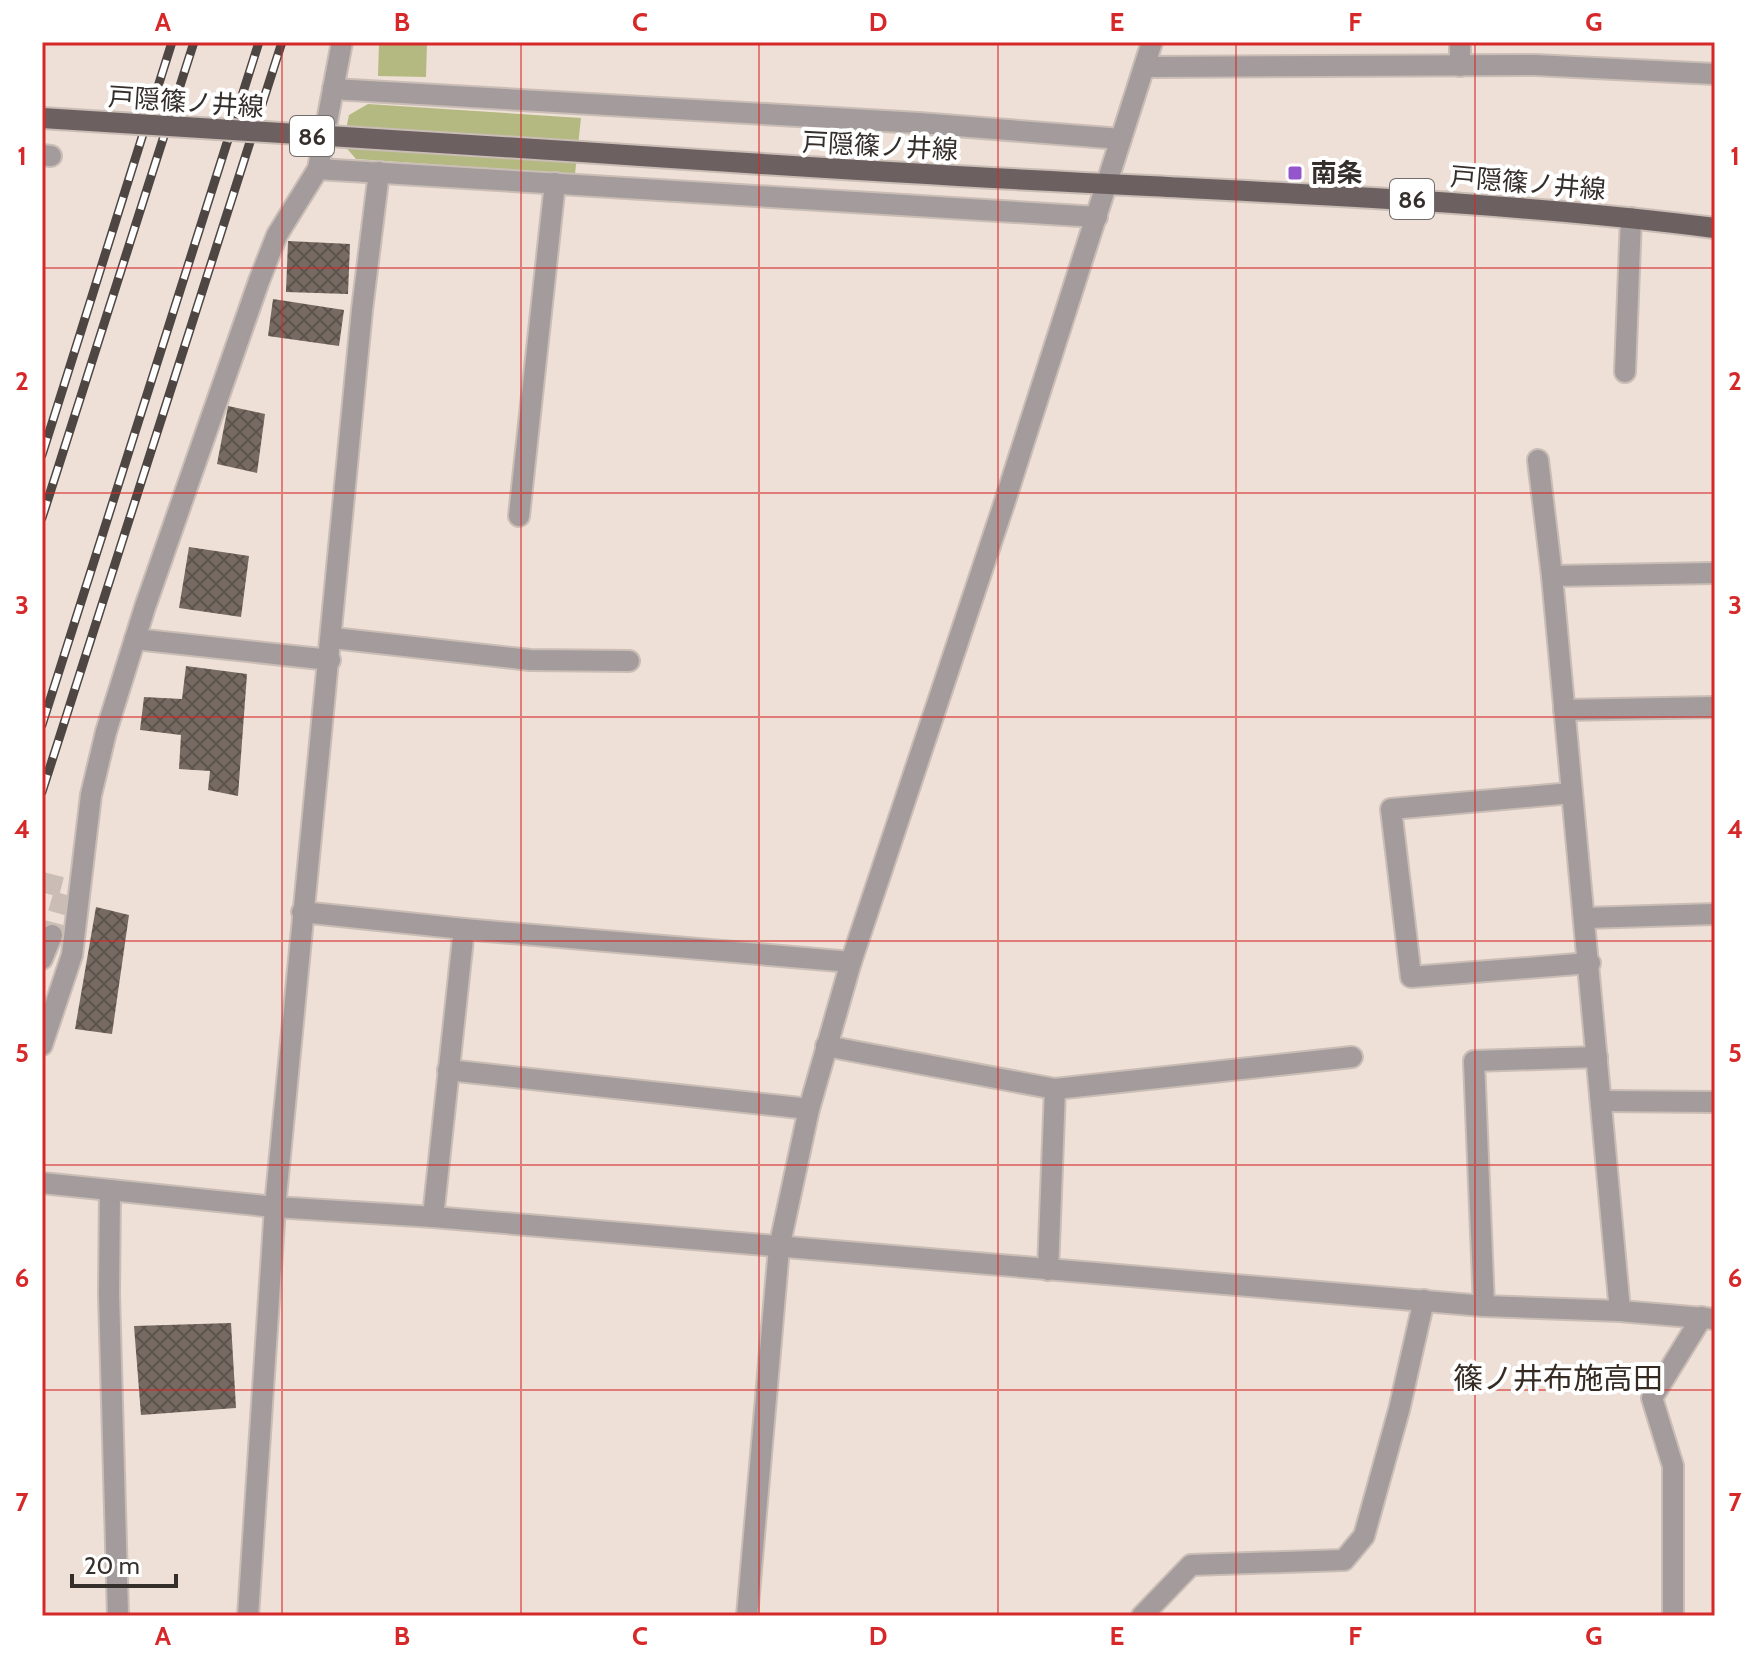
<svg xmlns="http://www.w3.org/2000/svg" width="1757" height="1658" viewBox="0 0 1757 1658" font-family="Cabin,'Noto Sans JP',sans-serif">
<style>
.park{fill:#b4b982}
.building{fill:url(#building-cross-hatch)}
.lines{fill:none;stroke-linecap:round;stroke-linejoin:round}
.minor-tunnel{stroke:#c9bdb5;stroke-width:20;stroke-dasharray:20 10;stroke-linecap:butt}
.minor-casing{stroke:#c9bdb5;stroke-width:24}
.tertiary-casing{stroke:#c9bdb5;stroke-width:24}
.primary-casing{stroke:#c9bdb5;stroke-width:24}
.minor{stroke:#a39b9c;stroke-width:20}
.tertiary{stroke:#a39b9c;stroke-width:20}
.primary{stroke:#6d6061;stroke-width:20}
.rail-casing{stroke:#4d4643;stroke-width:9}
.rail{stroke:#fff;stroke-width:6;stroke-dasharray:18;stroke-linecap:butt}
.primary-bridge-casing{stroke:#c9bdb5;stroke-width:24;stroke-linecap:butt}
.primary-bridge{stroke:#6d6061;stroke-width:20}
.grid{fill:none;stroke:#d62828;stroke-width:2;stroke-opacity:0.55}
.poi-dot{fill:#9556cc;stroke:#fff;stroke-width:3}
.labels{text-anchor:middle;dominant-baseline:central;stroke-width:8;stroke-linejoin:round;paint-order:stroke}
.shield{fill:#fff;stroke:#726d6b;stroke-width:2}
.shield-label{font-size:24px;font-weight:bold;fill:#352f2c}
.street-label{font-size:26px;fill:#352f2c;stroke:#fff}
.poi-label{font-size:26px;font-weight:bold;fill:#352f2c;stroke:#fff;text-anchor:start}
.quarter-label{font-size:30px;fill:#352b23;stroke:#fff}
.neatline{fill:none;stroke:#d62828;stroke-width:3}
.grid-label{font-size:26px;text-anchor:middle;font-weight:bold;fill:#d62828}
</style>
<defs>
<pattern id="building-cross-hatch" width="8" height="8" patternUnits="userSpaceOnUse" patternTransform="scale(2)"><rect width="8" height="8" fill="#766a62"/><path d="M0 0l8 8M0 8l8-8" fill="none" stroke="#5c534d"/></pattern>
</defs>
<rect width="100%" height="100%" fill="#eee0d7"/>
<g class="park">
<path d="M379,42H427L426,77L378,76Z"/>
<path d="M368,104L581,118L575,174L356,159L343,144L349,115Z"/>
</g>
<g class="building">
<path d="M288,241L350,244L348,294L286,292Z"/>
<path d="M273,299L344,310L339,346L268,336Z"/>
<path d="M228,406L265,414L257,473L217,464Z"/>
<path d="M189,547L249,556L241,617L179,608Z"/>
<path d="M186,666L247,674L238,796L208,790L210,771L179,769L181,735L140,730L144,697L182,699Z"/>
<path d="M96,907L129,915L112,1034L75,1029Z"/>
<path d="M231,1323L236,1408L141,1415L134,1326Z"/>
</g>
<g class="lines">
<path class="minor-tunnel" d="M42,882L65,888L52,935"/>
<defs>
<g id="minor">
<path d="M1460,66V42"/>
<path d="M1144,67L1535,65L1715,74"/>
<path d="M333,89L919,123L1121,139"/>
<path d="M42,155L51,156"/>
<path d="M318,169L1097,217"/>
<path d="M1625,372L1631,218"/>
<path d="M1538,460L1552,576"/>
<path d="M519,516L555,183"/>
<path d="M333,638L530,660L629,661"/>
<path d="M135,639L330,660"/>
<path d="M1564,710L1715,707"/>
<path d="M1571,793L1391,809L1411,977L1590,963"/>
<path d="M302,912L464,929L851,962"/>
<path d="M1585,918L1715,914"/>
<path d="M42,959L52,935"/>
<path d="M42,1045L72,955L91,795L106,732L145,607L259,281L277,235L318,169L342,42"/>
<path d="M826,1046L1055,1089L1352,1057"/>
<path d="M448,1070L809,1109"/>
<path d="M1603,1101L1715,1102"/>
<path d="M110,1190L109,1294L118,1616"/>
<path d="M433,1217L464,929"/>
<path d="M1048,1270L1055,1089"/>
<path d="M1484,1306L1474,1061L1597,1057"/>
<path d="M1620,1311L1552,576L1715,573"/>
<path d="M248,1616L275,1207L362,310L379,172"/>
<path d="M747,1616L779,1248L809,1109L851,962L1004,504L1152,42"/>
<path d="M1142,1616L1191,1565L1344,1560L1364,1536L1399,1410L1424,1300"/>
<path d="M1673,1616V1466L1652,1398L1702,1317"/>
</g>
<path id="tertiary" d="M42,1183L275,1207L433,1217L1484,1306L1620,1311L1715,1319"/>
<path id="primary" d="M582,152C771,165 960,177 1149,186C1338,196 1527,204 1715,228"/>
</defs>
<use href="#minor" class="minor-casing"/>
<use href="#tertiary" class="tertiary-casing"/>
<use href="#primary" class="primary-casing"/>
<use href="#minor" class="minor"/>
<use href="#tertiary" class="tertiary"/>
<use href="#primary" class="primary"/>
<defs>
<g id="rail">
<path d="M42,455L172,42"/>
<path d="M42,518L194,42"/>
<path d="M42,725L259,42"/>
<path d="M42,792L282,42"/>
</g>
</defs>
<use href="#rail" class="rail-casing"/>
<use href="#rail" class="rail"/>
<defs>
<path id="primary-bridge" d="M42,118L582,152"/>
</defs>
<use href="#primary-bridge" class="primary-bridge-casing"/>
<use href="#primary-bridge" class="primary-bridge"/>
</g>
<path class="grid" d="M282,42V1616M521,42V1616M759,42V1616M998,42V1616M1236,42V1616M1475,42V1616M42,268H1715M42,493H1715M42,717H1715M42,941H1715M42,1165H1715M42,1390H1715"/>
<rect class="poi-dot" x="1287" y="165" width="16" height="16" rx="4"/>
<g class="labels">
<g class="shield">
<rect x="290" y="116" width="44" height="40" rx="6"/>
<rect x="1390" y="179" width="44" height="40" rx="6"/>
</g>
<g class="shield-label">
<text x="312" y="136">86</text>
<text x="1412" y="199">86</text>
</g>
<g class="street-label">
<text transform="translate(186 102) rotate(4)">戸隠篠ノ井線</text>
<text transform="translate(880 146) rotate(3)">戸隠篠ノ井線</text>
<text transform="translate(1528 183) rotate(5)">戸隠篠ノ井線</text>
</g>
<g class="poi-label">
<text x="1311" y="173">南条</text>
</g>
<g class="quarter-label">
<text x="1558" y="1378">篠ノ井布施高田</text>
</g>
</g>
<rect width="1757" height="1658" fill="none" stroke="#ffffff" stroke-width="88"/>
<path d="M72 1574v12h104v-12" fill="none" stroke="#352f2c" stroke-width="4"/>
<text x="84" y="1574" font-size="24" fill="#352f2c" stroke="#ffffff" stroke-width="6" paint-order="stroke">20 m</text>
<rect x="44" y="44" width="1669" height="1570" class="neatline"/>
<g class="grid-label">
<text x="163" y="31">A</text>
<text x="402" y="31">B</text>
<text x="640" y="31">C</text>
<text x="878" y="31">D</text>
<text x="1117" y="31">E</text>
<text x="1355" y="31">F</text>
<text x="1594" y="31">G</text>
<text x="22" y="165">1</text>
<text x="1735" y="165">1</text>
<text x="22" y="390">2</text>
<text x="1735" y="390">2</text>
<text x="22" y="614">3</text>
<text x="1735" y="614">3</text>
<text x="22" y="838">4</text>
<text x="1735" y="838">4</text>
<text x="22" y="1062">5</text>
<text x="1735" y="1062">5</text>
<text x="22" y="1287">6</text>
<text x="1735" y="1287">6</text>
<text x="22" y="1511">7</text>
<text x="1735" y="1511">7</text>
<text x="163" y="1645">A</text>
<text x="402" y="1645">B</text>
<text x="640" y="1645">C</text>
<text x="878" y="1645">D</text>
<text x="1117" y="1645">E</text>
<text x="1355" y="1645">F</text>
<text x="1594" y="1645">G</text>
</g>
</svg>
